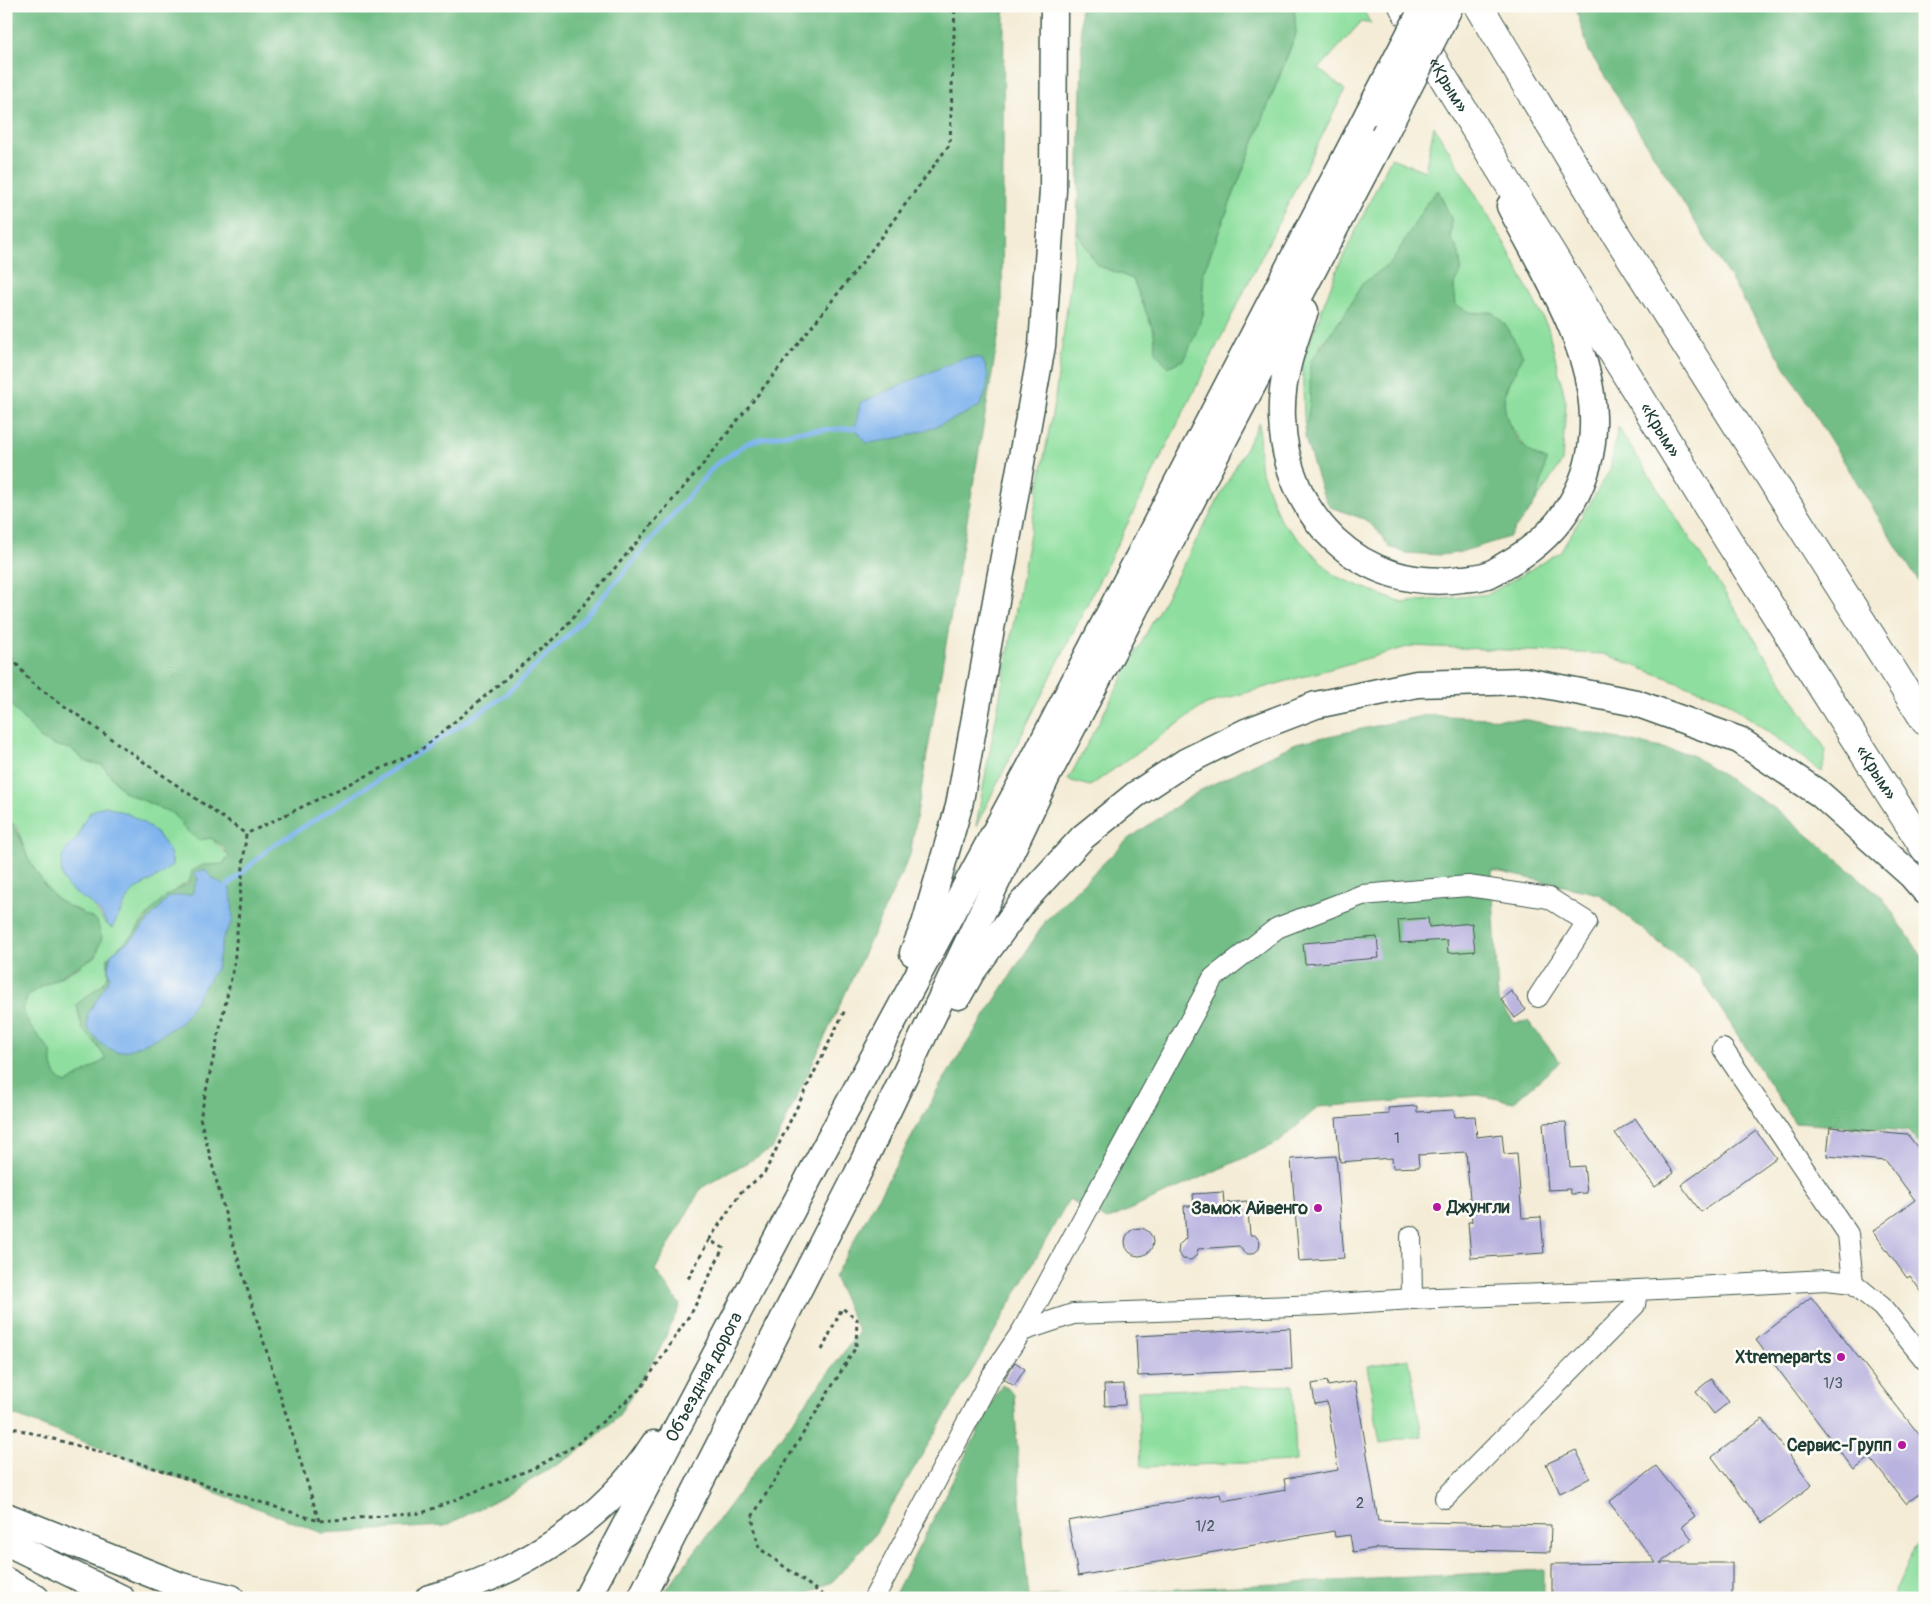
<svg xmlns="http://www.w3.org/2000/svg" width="1931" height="1604" viewBox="0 0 1931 1604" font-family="Pangolin,sans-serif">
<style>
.green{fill:#8edf9f;stroke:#568e6a;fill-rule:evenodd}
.forest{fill:#72be86;stroke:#487e5d}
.water{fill:#7fb4ed;stroke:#4f7890}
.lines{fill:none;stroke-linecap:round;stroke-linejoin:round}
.stream{stroke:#7fb4ed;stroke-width:5}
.building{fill:#b9b3df}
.minor-casing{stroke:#3f574c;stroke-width:22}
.major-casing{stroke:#3f574c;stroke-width:29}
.highway-casing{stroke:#3f574c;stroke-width:30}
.path{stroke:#3f574c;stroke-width:3;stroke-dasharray:4 4;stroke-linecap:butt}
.minor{stroke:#fff;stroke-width:20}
.major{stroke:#fff;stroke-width:26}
.highway{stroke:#fff;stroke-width:28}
.major-bridge-casing{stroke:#3f574c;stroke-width:29;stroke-linecap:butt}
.major-bridge{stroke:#fff;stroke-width:26}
.poi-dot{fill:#b5179e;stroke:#fdfcf7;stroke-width:2}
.labels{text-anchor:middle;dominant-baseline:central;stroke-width:5;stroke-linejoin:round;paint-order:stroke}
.number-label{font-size:15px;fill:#465a5f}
.street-label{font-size:18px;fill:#1f3d34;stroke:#fdfcf7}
.poi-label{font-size:18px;font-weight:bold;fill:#1f3d34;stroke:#fdfcf7;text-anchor:end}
</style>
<rect width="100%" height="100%" fill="#fdfcf7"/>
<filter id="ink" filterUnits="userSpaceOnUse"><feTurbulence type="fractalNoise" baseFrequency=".02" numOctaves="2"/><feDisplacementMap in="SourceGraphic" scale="10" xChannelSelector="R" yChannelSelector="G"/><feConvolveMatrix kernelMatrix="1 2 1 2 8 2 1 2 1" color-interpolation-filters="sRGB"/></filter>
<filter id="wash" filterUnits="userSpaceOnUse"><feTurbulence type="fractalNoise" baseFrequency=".0096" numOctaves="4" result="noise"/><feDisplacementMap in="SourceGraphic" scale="20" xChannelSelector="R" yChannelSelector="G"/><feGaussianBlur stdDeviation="1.12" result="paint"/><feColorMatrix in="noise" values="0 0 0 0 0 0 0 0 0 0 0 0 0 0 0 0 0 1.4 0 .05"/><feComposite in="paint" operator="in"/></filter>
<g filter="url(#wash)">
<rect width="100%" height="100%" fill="#f4ecd6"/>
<g class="green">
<path d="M1294,6H1361L1371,24L1361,22L1319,69L1345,90L976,826L1055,398L1077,232L1097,265L1133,279L1154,332L1156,353L1203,315V273L1296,34Z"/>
<path d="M1434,126L1505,244L1548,328L1566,402L1562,462L1530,510L1538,493L1546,460L1529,452L1508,423L1503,405L1507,387L1517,371L1492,312L1473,313L1456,306L1454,287L1461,270L1459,253L1451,238V219L1438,190L1428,201L1392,263L1362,284L1344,315L1320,346L1305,438L1302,361L1339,265L1391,158L1425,171Z"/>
<path d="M1259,423L1260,467L1280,520L1335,576L1402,603L1489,594L1560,552L1610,470L1618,427L1826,750L1822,772L1725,700L1604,654L1411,646L1206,704L1090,786L1068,780Z"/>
<path d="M6,699L40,738L54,745L71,749L85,761L102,765L124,792L174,814L184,828L198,840L211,838L229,856L223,864L214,865L166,896L143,920L134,934L108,957V976L104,983L77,1005L82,1029L95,1042L106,1059L66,1084C52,1076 52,1066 51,1052L30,1026L22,1009L29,994L81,966V911L63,905L50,892L29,861L17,827L6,819ZM107,807C113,810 119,810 125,813C144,821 173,843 172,865L136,889L129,896L111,928C92,912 77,873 65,851L78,837L90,812Z"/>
<path d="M1409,1359L1422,1436L1380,1443L1367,1366Z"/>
<path d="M1293,1385L1296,1461L1141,1467L1138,1391Z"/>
<path d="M1925,1538V1598H1892L1915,1546Z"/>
</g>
<g class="forest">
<path d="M6,6H1004L1002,315L910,855L773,1148L701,1188L655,1270L680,1305L660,1349L617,1418L577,1453L506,1495L445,1526L322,1533L6,1412V819C20,829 21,843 28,858C33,867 44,886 51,893C64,907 81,911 97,921L102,938L96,956L29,994L22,1009L30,1026L51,1052C52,1066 52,1076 66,1084L106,1059L95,1042L82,1029L77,1004L104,983L108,976V957L134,934L155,907L166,896L189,883L192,871L203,865L223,864L229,856L223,847L211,838L198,840L184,828L174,814L124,792L102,765L85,761L71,749L54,745L40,738L6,699Z"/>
<path d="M1080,6H1294L1296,33L1203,273V315L1185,359L1168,367L1156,353L1154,332L1133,279L1097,265L1077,232L1082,56Z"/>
<path d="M1575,6H1925V592L1589,51Z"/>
<path d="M1438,190L1451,219V238L1459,253L1461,270L1454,287L1456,306L1473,313L1492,312L1505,324L1523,355C1519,367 1510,378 1506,389C1500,411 1511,436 1529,451C1533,455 1541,457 1546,460C1543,476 1540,495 1531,509C1524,519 1515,527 1509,537L1457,553L1440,555L1406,553L1389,547L1379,532L1364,519L1330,507L1322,492L1305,438L1310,400V362L1344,315L1362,284L1392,262L1428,201Z"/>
<path d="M1427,715L1528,720L1690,754L1780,812L1882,897L1925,961V1151L1908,1131L1795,1123L1698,974L1599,894L1492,870L1498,1001L1515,1023L1528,1021L1560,1062L1514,1102L1478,1095L1318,1107L1279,1142L1107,1220L1069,1199L975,1366L873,1537L833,1581L800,1598H660L859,1332L834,1277L941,1084L1047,919L1128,839L1199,791L1296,743Z"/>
<path d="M1002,1384L1014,1394L1022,1530L1029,1597L1544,1570V1598H893Z"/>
</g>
<g class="water">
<path d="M963,358H981C992,375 988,386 981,405C945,425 908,439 866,443L855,428L860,403Z"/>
<path d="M107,806C113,810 119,810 125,813C145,821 173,842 172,865L159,876L136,889L129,896L112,928C104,922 102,913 95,907C78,892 57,890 62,859C63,848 75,844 79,834C84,819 90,808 107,806Z"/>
<path d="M201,870H205L213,879L230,889L232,899L233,920L223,938L217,967L182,1022L154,1039L129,1050L116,1052L101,1044L87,1027L88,1014L110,978L108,968L111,954L135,936L169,897L192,894L198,878L194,874Z"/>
</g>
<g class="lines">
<path class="stream" d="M226,887L271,847L345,801L503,697L570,633L615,583L715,465L749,442L800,431L855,428"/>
</g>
<g id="blocks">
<g class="building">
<path d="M1428,918L1429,927L1472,923L1475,951L1448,953L1447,940L1400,943L1398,920Z"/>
<path d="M1377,937L1379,958L1305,964L1303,943Z"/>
<path d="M1511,991L1526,1010L1515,1018L1501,999Z"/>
<path d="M1417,1106V1112L1454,1110L1455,1117L1475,1116L1477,1137L1502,1134L1504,1154L1517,1153L1522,1218L1541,1217L1544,1253L1471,1258L1468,1222H1472L1466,1152L1418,1155L1419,1167L1393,1168L1392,1158L1340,1162L1336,1118L1389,1114L1388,1108Z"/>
<path d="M1635,1118L1674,1173L1655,1187L1615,1133Z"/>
<path d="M1566,1122L1570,1167L1584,1166L1587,1193L1571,1194L1570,1189L1548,1190L1543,1123Z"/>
<path d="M1830,1127L1907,1134L1925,1157V1297L1910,1276L1907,1278L1873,1231L1915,1200L1886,1161L1827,1156Z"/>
<path d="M1756,1131L1776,1158L1701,1212L1681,1185Z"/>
<path d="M1336,1156L1344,1258L1299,1261L1291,1159Z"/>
<path d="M1223,1192L1224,1203L1247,1201L1250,1235H1255L1260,1242L1259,1249L1253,1254H1245L1239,1246L1198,1249L1197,1255L1191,1260L1183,1259L1178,1253L1179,1245L1186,1238L1184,1206H1194L1193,1194Z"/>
<circle cx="1139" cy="1242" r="14"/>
<path d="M1811,1297L1925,1442V1489L1906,1504L1870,1458L1854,1470L1756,1340Z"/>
<path d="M1290,1328L1292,1369L1138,1376L1136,1336Z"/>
<path d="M1015,1362L1025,1369L1014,1386L1004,1379Z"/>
<path d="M1711,1379L1729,1402L1714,1414L1696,1391Z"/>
<path d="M1327,1381L1328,1386L1355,1381L1378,1521L1551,1525L1550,1552L1377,1548L1353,1552L1350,1535L1335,1537L1334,1531L1078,1576L1068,1521L1220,1494L1222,1501L1286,1490L1284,1479L1338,1470L1327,1402L1315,1404L1312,1384Z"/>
<path d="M1124,1384L1125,1405L1105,1406L1104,1385Z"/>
<path d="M1762,1419L1812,1485L1762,1523L1712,1457Z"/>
<path d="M1576,1450L1590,1478L1560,1493L1546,1464Z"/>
<path d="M1656,1466L1695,1516L1682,1526L1692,1539L1660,1563H1732V1598H1552V1564L1656,1563L1609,1502Z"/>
</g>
</g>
</g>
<g filter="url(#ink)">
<use href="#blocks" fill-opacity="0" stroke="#3f574c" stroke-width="1"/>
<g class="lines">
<defs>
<g id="minor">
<path d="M1723,1049L1848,1234L1853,1283"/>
<path d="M1411,1236L1412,1299"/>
<path d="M1022,1331L1213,978L1277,928L1362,895L1468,886L1549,898L1587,922L1538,997"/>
<path d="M1445,1498L1635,1305L1637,1290"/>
<path d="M874,1598L991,1377L1022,1331L1073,1314L1321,1305L1412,1299L1619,1291L1826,1280L1853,1283L1882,1307L1925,1360"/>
</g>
<g id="major">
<path d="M1305,311C1293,345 1280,380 1282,418C1285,516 1361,593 1462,579C1470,578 1479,578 1487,575C1495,573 1502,567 1509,563C1563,533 1595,479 1593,417C1591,342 1543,271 1510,206"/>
<path d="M913,953L925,924L959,806L1042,346L1053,190L1054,6"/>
<path d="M958,996L971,973L1023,902L1083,837L1135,795L1185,762L1246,732L1316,705L1417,684L1525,681L1636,703L1739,740L1820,794L1911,875L1925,891"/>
<path d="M6,1516L181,1586L231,1598"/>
<path d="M6,1542L121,1598"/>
<path d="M6,1581L36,1598"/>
<path d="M429,1598C517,1576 605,1521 654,1444"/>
<path id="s1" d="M587,1598L821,1155L1030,767L1369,112"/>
<path d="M641,1598L857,1175L1047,776L1384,135"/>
</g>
<g id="highway">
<path id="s2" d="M1403,6L1440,72L1728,540L1925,849"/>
<path d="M1479,6L1610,225L1925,721"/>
</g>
</defs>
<use href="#minor" class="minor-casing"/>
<use href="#major" class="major-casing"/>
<use href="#highway" class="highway-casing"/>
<g class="path">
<path d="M6,651L32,683L246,834"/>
<path d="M709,1240L741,1192L764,1174L845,1010"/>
<path d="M822,1350L842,1308L857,1319L856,1347L752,1517L759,1548L827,1598"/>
<path d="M6,1426L126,1459L319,1521L422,1513L536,1467L576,1445L642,1387L693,1310L723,1248L709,1240L688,1279"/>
<path d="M319,1521L231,1236L200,1118L234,965L246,834L422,749L559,634L704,463L861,264L950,144L955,6"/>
</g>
<use href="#minor" class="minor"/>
<use href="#major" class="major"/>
<use href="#highway" class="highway"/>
<defs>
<g id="major-bridge">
<path d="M1369,112L1424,6"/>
<path d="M1384,135L1450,6"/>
</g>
</defs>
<use href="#major-bridge" class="major-bridge-casing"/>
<use href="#major-bridge" class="major-bridge"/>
</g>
</g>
<g class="poi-dot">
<circle cx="1437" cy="1207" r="5"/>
<circle cx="1318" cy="1208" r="5"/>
<circle cx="1841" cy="1357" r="5"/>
<circle cx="1902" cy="1445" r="5"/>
</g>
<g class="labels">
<g class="number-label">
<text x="1397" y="1138">1</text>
<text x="1833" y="1383">1/3</text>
<text x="1360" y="1503">2</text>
<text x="1205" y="1526">1/2</text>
</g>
<g class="street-label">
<text stroke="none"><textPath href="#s2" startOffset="91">«Крым»</textPath></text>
<text stroke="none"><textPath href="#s2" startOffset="496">«Крым»</textPath></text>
<text stroke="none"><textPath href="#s2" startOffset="901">«Крым»</textPath></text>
<text stroke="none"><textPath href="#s1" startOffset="250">Объездная дорога</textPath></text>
</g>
<g class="poi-label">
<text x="1447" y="1207" text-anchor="start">Джунгли</text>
<text x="1308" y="1208">Замок Айвенго</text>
<text x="1831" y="1357">Xtremeparts</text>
<text x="1892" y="1445">Сервис-Групп</text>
</g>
</g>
<rect width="1931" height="1604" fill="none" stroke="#fdfcf7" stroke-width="25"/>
</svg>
